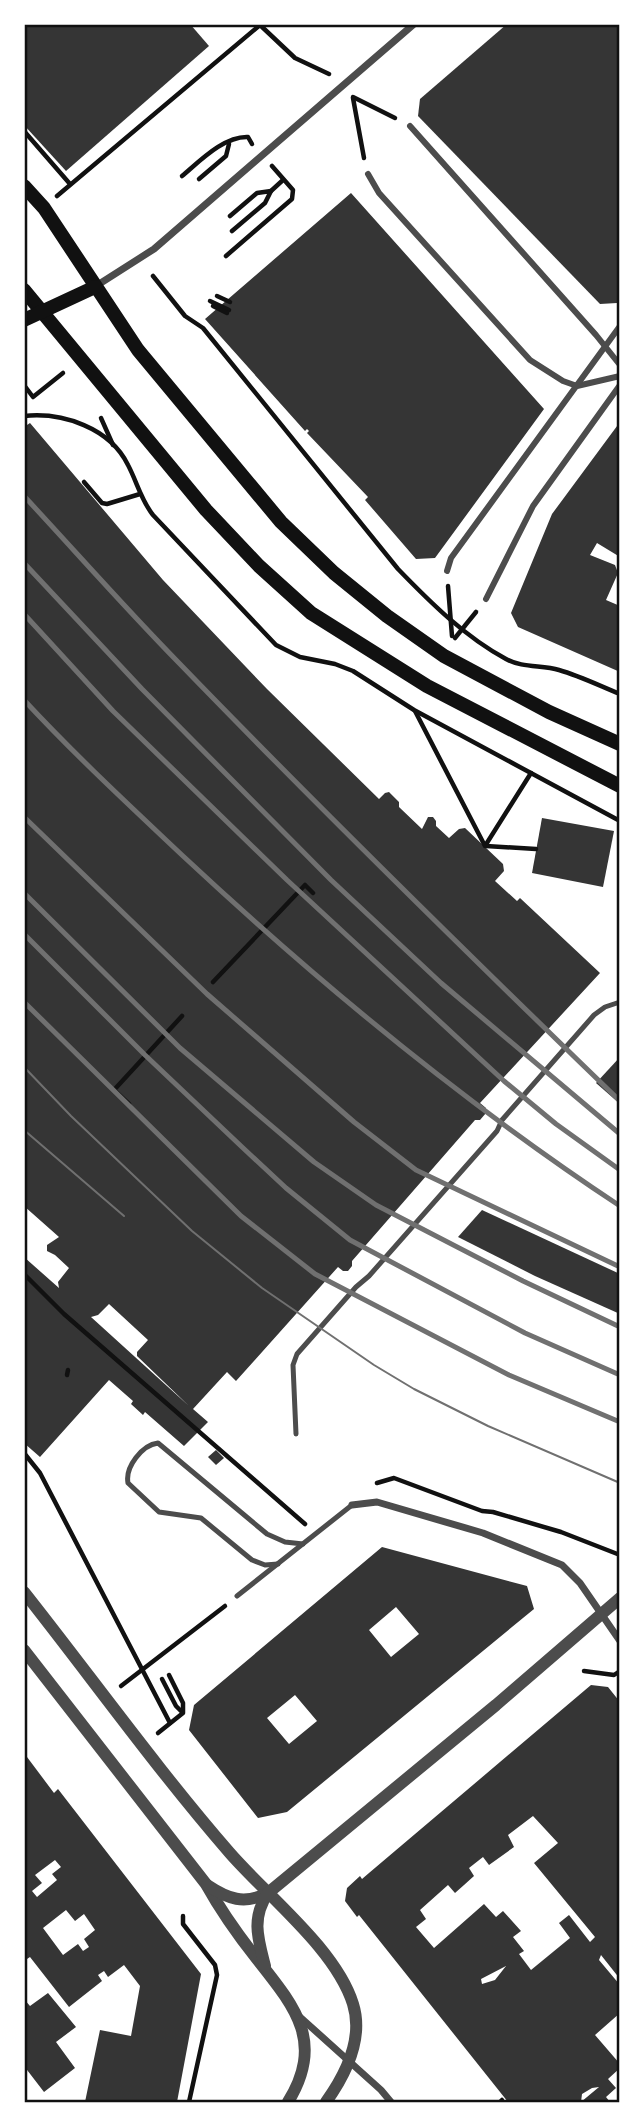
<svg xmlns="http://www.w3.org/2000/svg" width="644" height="2127" viewBox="0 0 644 2127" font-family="Cabin,sans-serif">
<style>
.building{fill:#353535;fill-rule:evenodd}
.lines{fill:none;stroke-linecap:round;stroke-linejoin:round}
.path{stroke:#111;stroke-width:4.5}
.service{stroke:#4c4c4c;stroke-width:5}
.pedestrian{stroke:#4c4c4c;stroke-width:6}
.minor{stroke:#4c4c4c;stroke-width:7}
.tertiary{stroke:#4c4c4c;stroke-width:12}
.secondary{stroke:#111;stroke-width:14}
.tram{stroke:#707070;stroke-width:2}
.rail{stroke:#707070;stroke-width:5}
.neatline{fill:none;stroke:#111;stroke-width:2.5}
</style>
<rect width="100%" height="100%" fill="#fff"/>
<g class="building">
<path d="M24,24H190L209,46L66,171L24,125Z"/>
<path d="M507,24H620V300L617,303L600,304L418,116L420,99Z"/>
<path d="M351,193L544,409L435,558L416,559L365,500L368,497L307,433L309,431L307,429L305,431L205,319Z"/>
<path d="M620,422V557L597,543L590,555L615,565L618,573L606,600L620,606V672L518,627L511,613L552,514Z"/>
<path d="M30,423L163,580L267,689L379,799L385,793L389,792L399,802V807L422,829L428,817H433L436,821V826L449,838L459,829L465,828L503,864L504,871L495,881L517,901L520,898L600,973L480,1103L486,1108V1113L480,1120H475L352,1261V1266L348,1271H343L338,1267L236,1381L227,1372L193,1409L208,1422L184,1446L145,1412L143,1415L131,1404L133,1401L109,1380L40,1457L24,1443V1257L59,1288L58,1282L69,1268L55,1255L47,1251V1245L59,1237L24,1206V427ZM109,1304L148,1340L137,1352V1356L189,1406L91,1317L98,1315Z"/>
<path d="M542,818L614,831L603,887L532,873Z"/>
<path d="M620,1057V1104L596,1083Z"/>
<path d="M482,1210L620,1274V1314L535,1276L458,1237Z"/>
<path d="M216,1450L224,1458L216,1465L208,1457Z"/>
<path d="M382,1547L527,1586L534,1609L287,1812L258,1818L189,1730L194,1705ZM396,1607L419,1634L391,1657L369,1630ZM295,1695L317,1721L289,1744L267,1718Z"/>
<path d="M591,1685L608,1687L620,1702V1979L601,1955L599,1960L620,1985V2013L595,2035L620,2064V2068L608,2079L616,2088L606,2097L610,2102H581L599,2087L592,2088L582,2094L581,2102H508L359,1915L357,1917L345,1901L347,1888L360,1876L362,1879L369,1873ZM533,1816L558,1843L534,1863L595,1937L590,1942L569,1915L559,1923L570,1938L531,1970L519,1954L524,1951L513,1937L521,1931L503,1911L496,1917L484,1904L434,1948L416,1927L426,1919L420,1910L448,1885L455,1893L464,1885L474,1876L469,1868L483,1857L489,1865L514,1847L508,1835ZM506,1966L495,1980L482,1984L481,1979Z"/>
<path d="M24,1753L54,1793L58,1789L201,1974L177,2102H85L100,2030L131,2036L140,1986L124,1965L108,1977L104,1971L98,1975L102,1981L69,2007L30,1957L24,1961V1817L27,1814L24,1811ZM55,1860L61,1867L52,1874L57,1880L37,1897L32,1891L42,1883L35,1875ZM66,1910L75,1921L84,1914L95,1930L84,1939L89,1947L83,1951L78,1944L63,1955L43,1928Z"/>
<path d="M48,1993L76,2027L56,2042L75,2068L44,2092L24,2066V1999L30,2006Z"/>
</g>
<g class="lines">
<g class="path">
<path d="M353,97L395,118"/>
<path d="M353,98L364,158"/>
<path d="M24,131L70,184"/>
<path d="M182,176C200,161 224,136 248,137L252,144"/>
<path d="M199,179L226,156L229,144"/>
<path d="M271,191L283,180"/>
<path d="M57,196L260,25L295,58L329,74"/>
<path d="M230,216L257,193L271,191L265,203L232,231"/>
<path d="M226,256L292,199L293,190L272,166"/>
<path d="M153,276L185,316L203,328L398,569C430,602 465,637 506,659C522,668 542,665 559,670C580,676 600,686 620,694"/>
<path d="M217,296L230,302"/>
<path d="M210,301L229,310"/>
<path d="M213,306L227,313"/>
<path d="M24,385L33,397L63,373"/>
<path d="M24,416C63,412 110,428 128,465C137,482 141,500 153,515L276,645L300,657L335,664L353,671L414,710L620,821"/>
<path d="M101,418L113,445"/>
<path d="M84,482L102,503L107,504L140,494"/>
<path d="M448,586L452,636"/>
<path d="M455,638L476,612"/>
<path d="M415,711L485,846L531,773"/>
<path d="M486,846L536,849"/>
<path d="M213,982L305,885L313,893"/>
<path d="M129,1104L114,1090L182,1016"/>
<path d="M24,1274L64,1314L305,1524"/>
<path d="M67,1375L68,1370"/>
<path d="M24,1453L40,1473L170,1723"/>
<path d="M377,1483L394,1478L482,1511L493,1512L561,1532L620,1555"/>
<path d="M584,1671L614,1675L620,1671"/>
<path d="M162,1679L176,1706L182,1712"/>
<path d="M121,1686L225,1606"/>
<path d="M158,1733L183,1713V1703L169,1675"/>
<path d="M183,1916V1924L215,1965L217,1975L189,2102"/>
<path d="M500,2102L502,2100"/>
</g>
<g class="service">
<path d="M296,1434L293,1365L297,1354L356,1287L369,1276L497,1131L502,1120L594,1015L605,1007L620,1002"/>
<path d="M278,1564L265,1565L252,1560L201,1518L159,1512L128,1483C125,1467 142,1445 158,1443L267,1534L285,1542L303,1544"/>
<path d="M237,1596L352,1505"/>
</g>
<g class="pedestrian">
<path d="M410,126L596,335L620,365"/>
<path d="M368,174L379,193L530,360L563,381L577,386L620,376"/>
<path d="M447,571L451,558L620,326"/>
<path d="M486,599L533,506L620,385"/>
</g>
<g class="minor">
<path d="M96,286L154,249L414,24"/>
<path d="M352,1505L377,1502L483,1533L562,1565L580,1583L620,1641"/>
<path d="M300,2017L381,2090L391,2102"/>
</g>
<g class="tertiary">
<path d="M24,1592C92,1678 157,1769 229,1852C266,1895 336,1949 353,2004C364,2039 346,2074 326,2102"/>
<path d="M24,1650L206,1884C221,1911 238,1935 257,1959C295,2007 325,2042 288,2102"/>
<path d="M207,1885C228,1899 244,1905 268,1893"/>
<path d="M265,1966C258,1939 251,1918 268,1893L496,1705L620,1598"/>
</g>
<g class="secondary">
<path d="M24,186L44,208L138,350L281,522L334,573L387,616L444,656L549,712L620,744"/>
<path d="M24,290L206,510L259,566L311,613L427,686L620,786"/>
<path d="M24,320L95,287"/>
</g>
<g class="tram">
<path d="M24,1067L71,1116L192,1231L262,1288L374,1365L414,1389L488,1426L620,1483"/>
<path d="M24,1130L124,1216"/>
</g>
<g class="rail">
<path d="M24,496C76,552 126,609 179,663C323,812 471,957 620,1101"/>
<path d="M24,563L142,689L331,880L441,983L620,1134"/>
<path d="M24,614L113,711L287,880L504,1081L556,1124L620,1170"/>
<path d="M24,700C75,755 129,805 183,856C319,983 464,1103 620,1206"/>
<path d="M24,817L207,994L354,1122L416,1170L620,1267"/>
<path d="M24,893L180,1048L314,1162L376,1205L523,1281L620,1327"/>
<path d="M24,934L145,1055L242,1147L286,1188L350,1240L525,1333L620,1375"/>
<path d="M24,1002L241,1216L315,1274L509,1375L620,1422"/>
</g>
</g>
<rect width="644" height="2127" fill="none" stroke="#ffffff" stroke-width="52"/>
<rect x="26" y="26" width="592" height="2075" class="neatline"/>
</svg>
